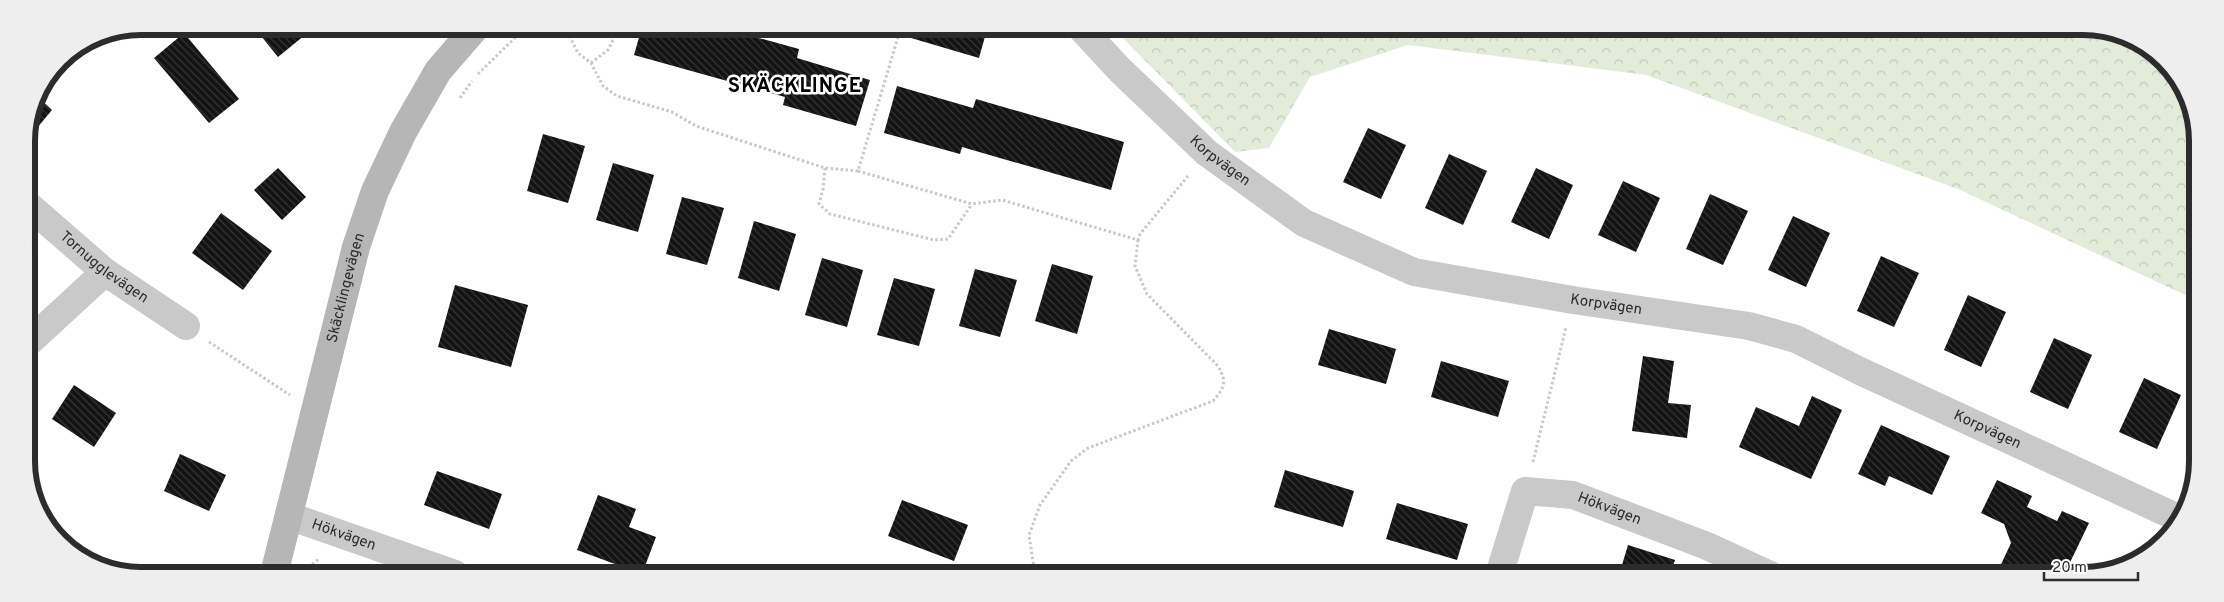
<svg xmlns="http://www.w3.org/2000/svg" width="2224" height="602" viewBox="0 0 2224 602" font-family="Overpass,sans-serif">
<style>
.forest{fill:url(#forest-crowns)}
.building{fill:url(#building-back-hatch)}
.lines{fill:none;stroke-linecap:round;stroke-linejoin:round}
.path{stroke:#c9c9c9;stroke-width:3;stroke-dasharray:2.5 2.5;stroke-linecap:butt}
.street{stroke:#c9c9c9;stroke-width:28}
.secondary{stroke:#b6b6b6;stroke-width:28}
.labels{text-anchor:middle;dominant-baseline:central;stroke-width:5;stroke-linejoin:round;paint-order:stroke}
.street-label{font-size:15px;fill:#2c2c2c;stroke:#fff}
.district-label{font-size:20px;font-weight:bold;letter-spacing:1px;fill:#000;stroke:#fff}
.rim{fill:none;stroke:#2c2c2c;stroke-width:6}
</style>
<defs>
<pattern id="forest-crowns" width="20" height="18" patternUnits="userSpaceOnUse" patternTransform="scale(1.25)"><rect width="20" height="18" fill="#e2ecd8"/><path d="M2 6a3 3 0 1 1 6 0M12 15a3 3 0 1 1 6 0" fill="none" stroke="#c2cbba"/></pattern>
<pattern id="building-back-hatch" width="6" height="6" patternUnits="userSpaceOnUse" patternTransform="scale(1.25)"><rect width="6" height="6" fill="#131313"/><path d="M-1 5l2 2M0 0l6 6M5-1l2 2" fill="none" stroke="#363636"/></pattern>
</defs>
<rect width="100%" height="100%" fill="#fff"/>
<path class="forest" d="M1112,27L2105,29L2164,60L2196,119V300L1958,189L1646,75L1408,45L1310,77L1269,148L1235,152Z"/>
<g class="building">
<path d="M253,26H316L278,57Z"/>
<path d="M642,27H719L799,49L797,58L870,80L856,126L783,105L785,97L634,55Z"/>
<path d="M915,27H966L986,33L979,58L911,38Z"/>
<path d="M184,33L239,99L209,123L154,58Z"/>
<path d="M897,86L973,108L976,99L1124,142L1111,190L962,147L960,154L884,133Z"/>
<path d="M37,96L52,110L27,140L26,134Z"/>
<path d="M1368,128L1406,145L1381,199L1343,182Z"/>
<path d="M543,134L585,146L568,203L527,191Z"/>
<path d="M1449,154L1487,171L1463,225L1425,208Z"/>
<path d="M613,163L654,175L638,232L596,220Z"/>
<path d="M278,168L306,197L282,220L254,190Z"/>
<path d="M1536,168L1573,185L1549,239L1511,222Z"/>
<path d="M1623,181L1660,198L1636,252L1598,235Z"/>
<path d="M1710,194L1748,211L1723,265L1686,249Z"/>
<path d="M682,197L724,208L707,265L666,254Z"/>
<path d="M221,213L272,251L243,290L192,253Z"/>
<path d="M1793,216L1830,233L1806,287L1768,270Z"/>
<path d="M754,221L796,234L779,291L738,278Z"/>
<path d="M1881,256L1919,273L1894,327L1857,311Z"/>
<path d="M822,258L863,270L847,327L805,315Z"/>
<path d="M1052,264L1093,276L1077,334L1035,321Z"/>
<path d="M975,269L1017,280L1000,337L959,326Z"/>
<path d="M894,278L935,289L919,346L877,335Z"/>
<path d="M455,285L528,305L511,367L438,347Z"/>
<path d="M1968,295L2006,312L1981,367L1944,350Z"/>
<path d="M1329,329L1396,349L1386,384L1318,365Z"/>
<path d="M2054,338L2092,355L2068,409L2030,392Z"/>
<path d="M1643,356L1674,361L1668,403L1691,405L1687,438L1632,431Z"/>
<path d="M1441,361L1509,381L1498,417L1431,397Z"/>
<path d="M2144,378L2181,395L2157,449L2119,432Z"/>
<path d="M74,385L116,413L94,447L52,419Z"/>
<path d="M1812,396L1842,410L1811,479L1739,447L1756,407L1799,426Z"/>
<path d="M1881,425L1950,456L1932,495L1889,476L1885,486L1858,474Z"/>
<path d="M180,454L226,475L209,511L164,491Z"/>
<path d="M1285,470L1354,491L1343,527L1274,507Z"/>
<path d="M437,471L502,494L489,529L424,505Z"/>
<path d="M1997,480L2032,496L2027,507L2057,521L2062,511L2089,523L2064,575H2003L1997,573L2011,543L2004,524L1981,513Z"/>
<path d="M598,495L636,509L629,527L656,537L642,574L577,550Z"/>
<path d="M902,500L968,525L954,561L888,536Z"/>
<path d="M1397,503L1468,524L1457,560L1386,539Z"/>
<path d="M1628,545L1675,560L1670,575H1619Z"/>
</g>
<g class="lines">
<g class="path">
<path d="M565,27L578,53L591,63L603,86L617,96L672,112L696,126L825,168L858,171L901,27"/>
<path d="M591,63L608,50L619,27"/>
<path d="M478,74L526,27"/>
<path d="M460,98L472,81"/>
<path d="M825,168L823,189L819,204L830,214L934,240L948,239L972,204"/>
<path d="M858,171L972,204L1002,200L1138,240L1140,234L1188,176"/>
<path d="M209,342L290,395"/>
<path d="M1533,462L1566,327"/>
<path d="M483,565L509,574"/>
<path d="M308,567L319,559"/>
<path d="M1035,574L1029,535L1040,505L1071,461L1088,448L1213,401C1225,387 1227,382 1218,366L1147,294L1135,266L1138,240"/>
</g>
<g class="street">
<path id="s1" d="M1080,27L1120,70L1207,153L1304,223L1414,272L1573,300L1749,326L1796,339L1860,371L2176,517"/>
<path id="s2" d="M27,204L105,272L186,326"/>
<path d="M28,343L105,272"/>
<path id="s3" d="M289,516L455,574"/>
<path id="s4" d="M1499,575L1525,491L1573,495L1707,546L1770,575"/>
</g>
<path class="secondary" id="s5" d="M274,574L356,247L375,191L403,132L438,71L476,27"/>
</g>
<g class="labels">
<g class="street-label">
<text stroke="none"><textPath href="#s1" startOffset="194">Korpvägen</textPath></text>
<text stroke="none"><textPath href="#s2" startOffset="100">Tornugglevägen</textPath></text>
<text stroke="none"><textPath href="#s5" startOffset="295">Skäcklingevägen</textPath></text>
<text stroke="none"><textPath href="#s1" startOffset="614">Korpvägen</textPath></text>
<text stroke="none"><textPath href="#s1" startOffset="1019">Korpvägen</textPath></text>
<text stroke="none"><textPath href="#s4" startOffset="175">Hökvägen</textPath></text>
<text stroke="none"><textPath href="#s3" startOffset="58">Hökvägen</textPath></text>
</g>
<g class="district-label">
<text x="795" y="87">SKÄCKLINGE</text>
</g>
</g>
<path d="M0 0H2224V602H0ZM141 35H2083A106 106 0 0 1 2189 141V461A106 106 0 0 1 2083 567H141A106 106 0 0 1 35 461V141A106 106 0 0 1 141 35Z" fill="#eee" fill-rule="evenodd"/>
<path class="rim" d="M141 35H2083A106 106 0 0 1 2189 141V461A106 106 0 0 1 2083 567H141A106 106 0 0 1 35 461V141A106 106 0 0 1 141 35Z"/>
<path d="M2044 572v8h94v-8" fill="none" stroke="#2c2c2c" stroke-width="2.5"/>
<text x="2052" y="572" font-size="15" fill="#2c2c2c" stroke="#ffffff" stroke-width="4" paint-order="stroke">20 m</text>
</svg>
